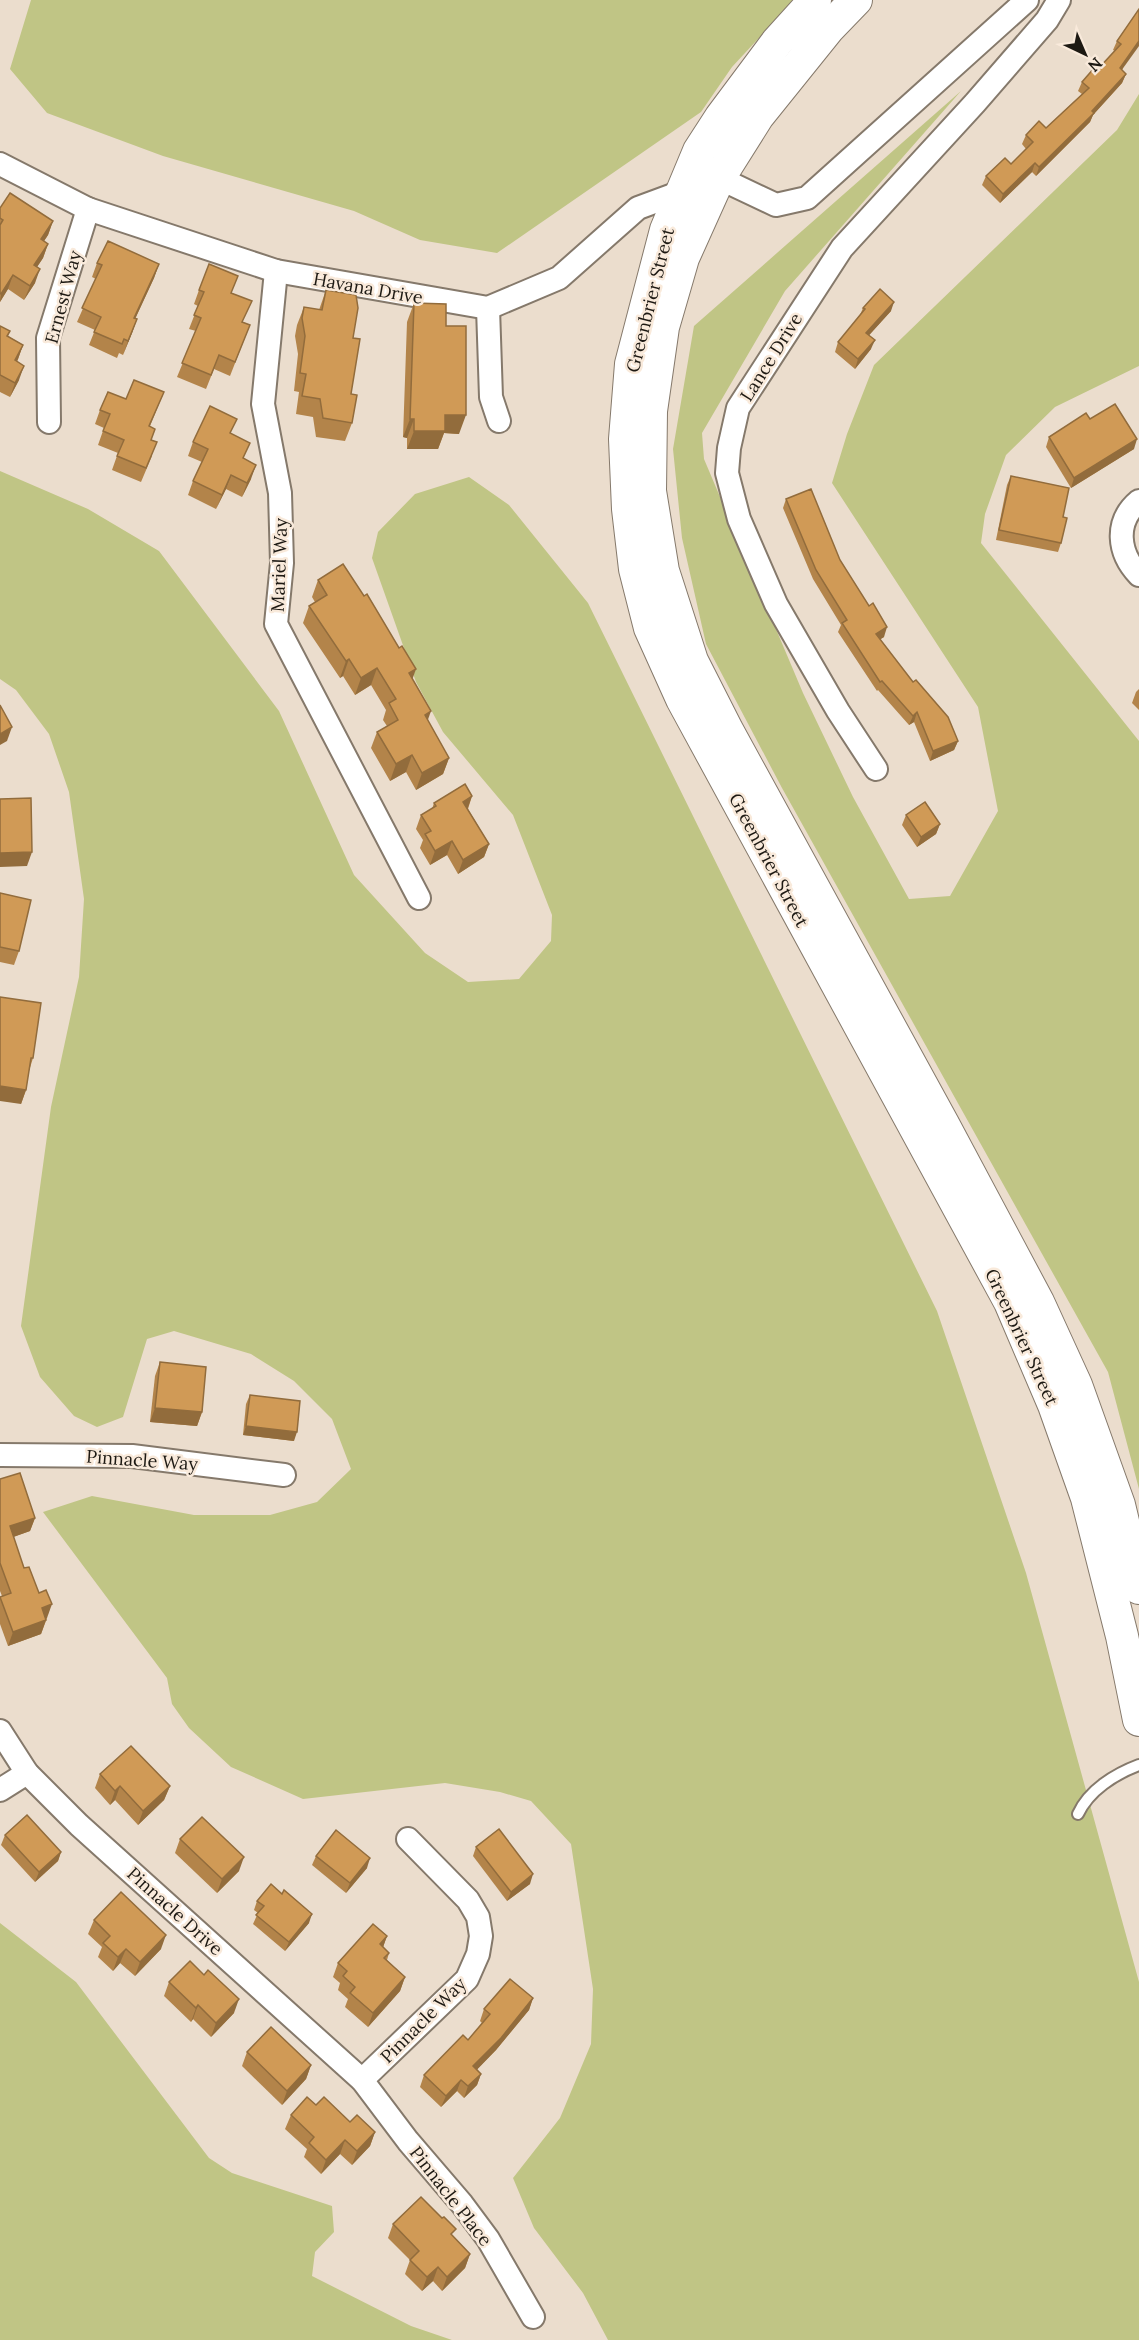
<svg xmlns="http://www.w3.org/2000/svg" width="1139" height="2340" viewBox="0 0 1139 2340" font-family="Lora,serif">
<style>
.green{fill:#c0c585}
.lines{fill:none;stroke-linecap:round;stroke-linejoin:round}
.lane-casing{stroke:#85796b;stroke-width:14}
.street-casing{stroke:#85796b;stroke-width:26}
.secondary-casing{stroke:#85796b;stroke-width:34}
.lane{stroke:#fff;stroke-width:10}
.street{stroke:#fff;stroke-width:22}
.secondary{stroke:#fff;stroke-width:32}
.wall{fill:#b3844a}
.shaded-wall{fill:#926c3c}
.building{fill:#d09a56;stroke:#926c3c;stroke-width:1.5}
.labels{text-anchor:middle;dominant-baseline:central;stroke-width:5;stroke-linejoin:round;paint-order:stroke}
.street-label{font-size:18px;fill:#1d1913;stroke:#f9eadb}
</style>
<rect width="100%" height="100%" fill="#ebddcd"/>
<g class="green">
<path d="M31,0H794L732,67L701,112L497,253L420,240L354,211L163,156L47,113L10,69Z"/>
<path d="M961,91L785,291L702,433L704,459L803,693L853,797L909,899L950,896L998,811L978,707L832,483L847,434L874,365L1117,130L1139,94V366L1055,407L1006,455L985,514L981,543L1139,741V1489L1108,1372L782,788L706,644L682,538L673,449L694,326Z"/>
<path d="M0,471L88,509L159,551L279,711L354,875L425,953L468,982L519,979L551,941L552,915L513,815L443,732L416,682L372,558L378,532L415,494L469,477L509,505L588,603L937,1311L1026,1573L1139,1982V2340H608L583,2293L534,2228L513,2178L560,2118L591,2044L593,1989L571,1844L531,1801L500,1792L445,1783L303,1799L231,1767L189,1728L172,1704L167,1678L43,1512L92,1496L194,1515H270L317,1502L351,1469L332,1419L294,1381L251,1354L174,1331L147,1339L123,1417L97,1427L74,1416L40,1377L21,1326L51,1107L79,977L84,899L69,792L49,734L16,690L0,679Z"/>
<path d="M0,1923L76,1982L209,2158L232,2173L332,2206L334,2232L315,2252L312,2276L411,2326L452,2340H0Z"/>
</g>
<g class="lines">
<defs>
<path id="lane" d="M1078,1814C1089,1790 1115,1774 1139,1765"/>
<g id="street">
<path d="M0,164L88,209L276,271L488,308L559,278L638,208L719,178L776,205L807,198L1027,0"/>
<path d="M276,271L263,404L280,493L282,563L276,624L419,898"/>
<path d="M488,308L491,397L499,421"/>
<path d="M49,422L48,338L88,209"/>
<path d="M1139,501C1114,522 1118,553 1139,575"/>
<path d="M876,769L838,711L776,604L739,519L727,473L729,448L738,408L842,248L975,103L1047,20L1059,0"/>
<path d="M0,1455L132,1456L284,1475"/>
<path d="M0,1731L27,1773L79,1825L362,2080L408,2141L462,2204L488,2239L533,2317"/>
<path d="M0,1790L27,1773"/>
<path d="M362,2080L467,1979L478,1954L481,1936L478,1917L468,1900L408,1839"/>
</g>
<g id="secondary">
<path d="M815,0L777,42L721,117L699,151L666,230L631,364L625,439L628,509L635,569L650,628L682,699L1010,1302L1054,1405L1087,1498L1122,1636L1139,1720"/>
<path d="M856,0L828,29L758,116L719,178L683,258L663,327L651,411L650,491L663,571L692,661L727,730L943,1124L1038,1302L1076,1385L1119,1505L1139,1588"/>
</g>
</defs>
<use href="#lane" class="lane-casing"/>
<use href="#street" class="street-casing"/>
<use href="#secondary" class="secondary-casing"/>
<use href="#lane" class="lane"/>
<use href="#street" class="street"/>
<use href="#secondary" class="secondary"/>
</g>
<g class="wall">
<path d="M1139,9L1122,70L1126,74L1122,83L1093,115L1090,122L1036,176L1032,172L1000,203L982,185L986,176L1011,164L1026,149L1022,144L1026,135L1046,128L1082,94L1078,91L1082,82L1098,69L1115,51L1113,50L1117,41Z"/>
<path d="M0,208L53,221L48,235L44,241L48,244L43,258L37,267L35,283L24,300L8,289L0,302Z"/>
<path d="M97,263L159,264L154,278L135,319H137L132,333L123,355L119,353L117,358L89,345L95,330L77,322L96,279L92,277Z"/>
<path d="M199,290L232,293L243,323L250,325L230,376L214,369L206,389L177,377L196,331L189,329L198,306L194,304Z"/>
<path d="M326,290L353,338L351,394L352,423L345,441L316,437L313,417L296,414L299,392L294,391L298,354L295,336L297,325L304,307L319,310Z"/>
<path d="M414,303L446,326L459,434L444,433L438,449H407V438L403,437L407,322Z"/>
<path d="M863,308L891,311L869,335L871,349L855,369L835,352L838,342L860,315Z"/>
<path d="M0,326L10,331L8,336L23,345L17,362L19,380L10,397L0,392Z"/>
<path d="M164,392L150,426L152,456L141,482L112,470L118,453L98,445L104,428L95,424L100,410L126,399Z"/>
<path d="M1090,419L1134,449L1071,488L1046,447L1049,437Z"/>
<path d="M232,434L244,459L251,479L242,497L226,489L216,509L188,495L193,481L202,462L188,456L193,442Z"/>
<path d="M1011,476L1063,517L1061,543L1058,552L996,540L1007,485Z"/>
<path d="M786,499L840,560L884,637L880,639L958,741L954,750L930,761L914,722L909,725L878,690L877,691L838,632L841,625L813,579L783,508Z"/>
<path d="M318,580L412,679L428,721L449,758L443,774L416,790L406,772L390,781L371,748L377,732L387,726L383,720L386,710L371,685L355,695L343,676L340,678L303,623L309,606L315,602L312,597Z"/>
<path d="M1139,689V710L1132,703L1136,692Z"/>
<path d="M472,796L468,809L489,844L484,857L458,874L447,855L430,865L420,848L423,840L416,829L421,815L432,809L434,803Z"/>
<path d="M906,815L940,824L936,834L917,847L902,825Z"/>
<path d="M0,893L19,951L14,965L0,962Z"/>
<path d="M0,997L33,1058L29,1071L26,1090L21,1104Z"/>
<path d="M160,1362L202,1412L197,1426L150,1422L155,1376Z"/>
<path d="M250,1395L294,1441L243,1435L246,1404Z"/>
<path d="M0,1479L35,1518L30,1531L13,1537L24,1568L47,1618L41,1634L8,1646L0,1624V1597L2,1596L0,1591Z"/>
<path d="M100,1774L170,1786L164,1800L138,1825L115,1800L110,1805L95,1788Z"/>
<path d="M5,1835L61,1852L58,1861L35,1882L1,1845Z"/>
<path d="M180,1839L239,1871L217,1893L175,1853Z"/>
<path d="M476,1847L530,1884L507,1901L473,1856Z"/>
<path d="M316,1856L367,1868L346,1893L312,1865Z"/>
<path d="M257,1901L309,1923L285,1951L253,1924L258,1913L254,1910Z"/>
<path d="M94,1920L161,1949L135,1976L120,1963L113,1971L98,1957L102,1947L88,1934Z"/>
<path d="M387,1936L383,1947L389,1953L387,1960L405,1977L400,1991L368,2027L345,2007L348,1999L338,1990L340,1983L333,1977L338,1963Z"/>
<path d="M169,1982L234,2013L211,2037L193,2019L191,2022L164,1996Z"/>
<path d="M533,1998L529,2010L496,2050L477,2069L481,2074L477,2085L464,2098L457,2091L441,2107L420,2087L424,2075L468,2040L482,2023L480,2021L484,2009Z"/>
<path d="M247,2052L311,2065L306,2079L282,2105L242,2066Z"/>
<path d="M316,2105L350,2122L375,2132L370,2146L352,2165L340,2154L321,2174L304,2157L307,2149L285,2129L291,2115Z"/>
<path d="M393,2224L454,2237L470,2254L465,2268L442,2291L433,2281L422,2291L405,2274L410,2260L388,2238Z"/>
</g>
<g class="shaded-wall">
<path d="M1139,41V46L1116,78L1120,68Z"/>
<path d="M1126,74L1122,83L1093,115L1090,122L1036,176L1039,167Z"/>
<path d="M1035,163L1032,172L1000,203L1003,194Z"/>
<path d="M53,221L48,235L36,253L41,239Z"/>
<path d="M48,244L43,258L29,279L34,265Z"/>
<path d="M159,264L154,278L129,332L134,318Z"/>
<path d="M40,269L35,283L24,300L30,286Z"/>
<path d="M13,275L8,289L0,302L1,294Z"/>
<path d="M894,302L891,311L863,342L866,333Z"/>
<path d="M137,319L132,333L123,355L128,341Z"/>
<path d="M875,340L871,349L855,369L858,359Z"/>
<path d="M23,345L18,359L10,374L15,360Z"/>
<path d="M24,366L19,380L10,397L15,383Z"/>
<path d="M445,415H466L459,434L444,433L438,449H407L414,431Z"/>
<path d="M410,419H414L407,438L403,437Z"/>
<path d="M1137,439L1134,449L1071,488L1074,478Z"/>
<path d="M256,465L251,479L242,497L247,483Z"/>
<path d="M231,475L226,489L216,509L222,495Z"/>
<path d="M887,627L884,637L873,644L876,634Z"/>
<path d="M349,659L343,676L340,678L346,661Z"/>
<path d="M377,668L371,685L355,695L361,678Z"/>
<path d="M416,669L410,686L409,673Z"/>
<path d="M431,711L425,728V715Z"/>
<path d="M917,712L914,722L909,725L913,716Z"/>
<path d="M12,727L7,741L0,745V734Z"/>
<path d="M958,741L954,750L930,761L933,751Z"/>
<path d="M412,755L406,772L390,781L396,764Z"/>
<path d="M449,758L443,774L416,790L422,773Z"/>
<path d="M472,796L467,810L463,802Z"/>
<path d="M940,824L936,834L917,847L921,837Z"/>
<path d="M452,841L447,855L430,865L435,851Z"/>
<path d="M489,844L484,857L458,874L463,860Z"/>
<path d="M32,852L27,866L0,867V853Z"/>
<path d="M0,1086L26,1090L21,1104L0,1101Z"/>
<path d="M155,1408L202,1412L197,1426L150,1422Z"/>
<path d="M246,1426L297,1432L294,1441L243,1435Z"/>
<path d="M35,1518L30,1531L5,1540L10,1526Z"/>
<path d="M52,1604L47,1618L37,1622L42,1608Z"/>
<path d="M46,1620L41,1634L8,1646L13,1632Z"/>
<path d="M120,1786L115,1800L110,1805L115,1791Z"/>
<path d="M170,1786L164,1800L138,1825L143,1811Z"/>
<path d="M61,1852L58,1861L35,1882L39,1872Z"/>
<path d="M244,1857L239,1871L217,1893L222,1879Z"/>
<path d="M370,1858L367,1868L346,1893L350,1883Z"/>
<path d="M533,1874L530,1884L507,1901L511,1892Z"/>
<path d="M312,1914L309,1923L285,1951L289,1942Z"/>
<path d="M166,1935L161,1949L135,1976L140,1962Z"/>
<path d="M387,1936L382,1950L380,1944Z"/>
<path d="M126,1949L120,1963L113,1971L118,1957Z"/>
<path d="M405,1977L400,1991L368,2027L373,2013Z"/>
<path d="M533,1998L529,2010L496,2050L469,2078L473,2066Z"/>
<path d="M239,1999L234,2013L211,2037L216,2023Z"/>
<path d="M198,2005L193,2019L191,2022L196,2008Z"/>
<path d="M311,2065L306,2079L282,2105L287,2091Z"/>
<path d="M481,2074L477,2085L464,2098L468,2086Z"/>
<path d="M461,2080L457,2091L441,2107L446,2096Z"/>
<path d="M375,2132L370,2146L352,2165L357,2151Z"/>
<path d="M345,2140L340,2154L321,2174L326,2160Z"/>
<path d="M470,2254L465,2268L442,2291L447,2277Z"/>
<path d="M438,2267L433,2281L422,2291L427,2277Z"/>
</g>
<g class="building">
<path d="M1139,9V41L1120,68L1126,74L1092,111L1094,113L1039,167L1035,163L1003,194L986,176L1005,158L1011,164L1033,142L1026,135L1039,121L1046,128L1089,88L1082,82L1095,67L1098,69L1121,44L1117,41Z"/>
<path d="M10,193L53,221L41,239L48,244L34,265L40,269L30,286L13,275L1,294L0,293V225L3,220L0,218V208Z"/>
<path d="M108,241L159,264L134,318L137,319L128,341L124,339L122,344L94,332L101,317L82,308L102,265L97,263Z"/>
<path d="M209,264L238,276L231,293L252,301L242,322L250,325L235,362L219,355L211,375L182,363L201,318L194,315L204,292L199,290Z"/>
<path d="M880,289L894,302L866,333L875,340L858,359L838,342L865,309L863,308Z"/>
<path d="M326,290L356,295L358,308L353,338L360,339L351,394L357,395L352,423L323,418L320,399L302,396L306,374L300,373L305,336L302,318L304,307L322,310Z"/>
<path d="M414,303L446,304V326H466V415H445V431H414V419H410Z"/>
<path d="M0,326L10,331L7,336L23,345L15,360L24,366L15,383L0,375Z"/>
<path d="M134,380L164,392L149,426L155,429L151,440L157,442L146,468L117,456L124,440L103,431L110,414L100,410L108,392L126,399Z"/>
<path d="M1115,404L1137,439L1074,478L1049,437L1086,413L1090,419Z"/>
<path d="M210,406L237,419L230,433L250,443L243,458L256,465L247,483L231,475L222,495L193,481L208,449L193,442Z"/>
<path d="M1011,476L1069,488L1063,517L1067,518L1061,543L999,530Z"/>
<path d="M811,489L840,560L869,606L873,603L887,627L876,634L913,682L916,680L948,717L958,741L933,751L917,712L913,716L882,681L880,682L842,623L847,620L816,570L786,499Z"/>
<path d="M343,564L364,596L367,594L399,648L402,646L416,669L409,673L431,711L425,715L449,758L422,773L412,755L396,764L377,732L398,720L389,703L396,699L377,668L361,678L349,659L346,661L309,606L327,595L318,580Z"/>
<path d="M0,705L12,727L0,734Z"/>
<path d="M465,784L472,796L463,802L489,844L463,860L452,841L435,851L425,834L431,831L421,815L436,806L434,803Z"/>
<path d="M31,798L32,852L0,853V799Z"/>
<path d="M925,802L940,824L921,837L906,815Z"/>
<path d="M0,893L31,900L19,951L0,947Z"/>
<path d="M0,997L41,1003L33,1058H31L26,1090L0,1086Z"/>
<path d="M160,1362L206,1367L202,1412L155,1408Z"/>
<path d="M250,1395L300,1401L297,1432L246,1426Z"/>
<path d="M20,1473L35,1518L10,1526L24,1568L29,1567L39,1593L46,1590L52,1604L42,1608L46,1620L13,1632L0,1597L11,1593L0,1563V1479Z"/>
<path d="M131,1746L170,1786L143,1811L120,1786L115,1791L100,1774Z"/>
<path d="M27,1815L61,1852L39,1872L5,1835Z"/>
<path d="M202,1817L244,1857L222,1879L180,1839Z"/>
<path d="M499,1829L533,1874L511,1892L476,1847Z"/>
<path d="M336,1830L370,1858L350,1883L316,1856Z"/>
<path d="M271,1884L282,1894L284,1890L312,1914L289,1942L256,1915L264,1906L257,1901Z"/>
<path d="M121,1892L166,1935L140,1962L126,1949L118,1957L103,1943L110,1936L94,1920Z"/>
<path d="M373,1924L387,1936L380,1944L389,1953L384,1958L405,1977L373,2013L350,1993L355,1987L343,1976L347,1971L338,1963Z"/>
<path d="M190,1961L204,1975L208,1970L239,1999L216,2023L198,2005L196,2008L169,1982Z"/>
<path d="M510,1979L533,1998L501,2038L473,2066L481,2074L468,2086L461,2080L446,2096L424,2075L463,2035L468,2040L490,2014L484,2009Z"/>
<path d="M271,2027L311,2065L287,2091L247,2052Z"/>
<path d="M307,2097L316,2105L324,2097L350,2122L357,2115L375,2132L357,2151L345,2140L326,2160L309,2143L314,2137L291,2115Z"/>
<path d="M421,2197L442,2218L444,2217L456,2229L451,2234L470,2254L447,2277L438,2267L427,2277L410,2260L419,2251L393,2224Z"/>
</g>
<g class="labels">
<g class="street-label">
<text transform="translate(368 288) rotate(10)">Havana Drive</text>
<text transform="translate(63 297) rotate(-75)">Ernest Way</text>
<text transform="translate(650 300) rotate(-76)">Greenbrier Street</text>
<text transform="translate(771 357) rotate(-58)">Lance Drive</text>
<text transform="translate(279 565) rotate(-88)">Mariel Way</text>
<text transform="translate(769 860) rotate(62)">Greenbrier Street</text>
<text transform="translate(1022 1337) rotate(65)">Greenbrier Street</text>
<text transform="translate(142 1460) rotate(4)">Pinnacle Way</text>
<text transform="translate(175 1911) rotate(42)">Pinnacle Drive</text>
<text transform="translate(423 2020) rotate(-45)">Pinnacle Way</text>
<text transform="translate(451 2196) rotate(52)">Pinnacle Place</text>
</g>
</g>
<g transform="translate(1085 54) rotate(136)" stroke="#f9eadb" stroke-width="4.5" paint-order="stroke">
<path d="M0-4.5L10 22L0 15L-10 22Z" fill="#1d1913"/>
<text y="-9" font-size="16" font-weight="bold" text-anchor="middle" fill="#1d1913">N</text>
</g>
</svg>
